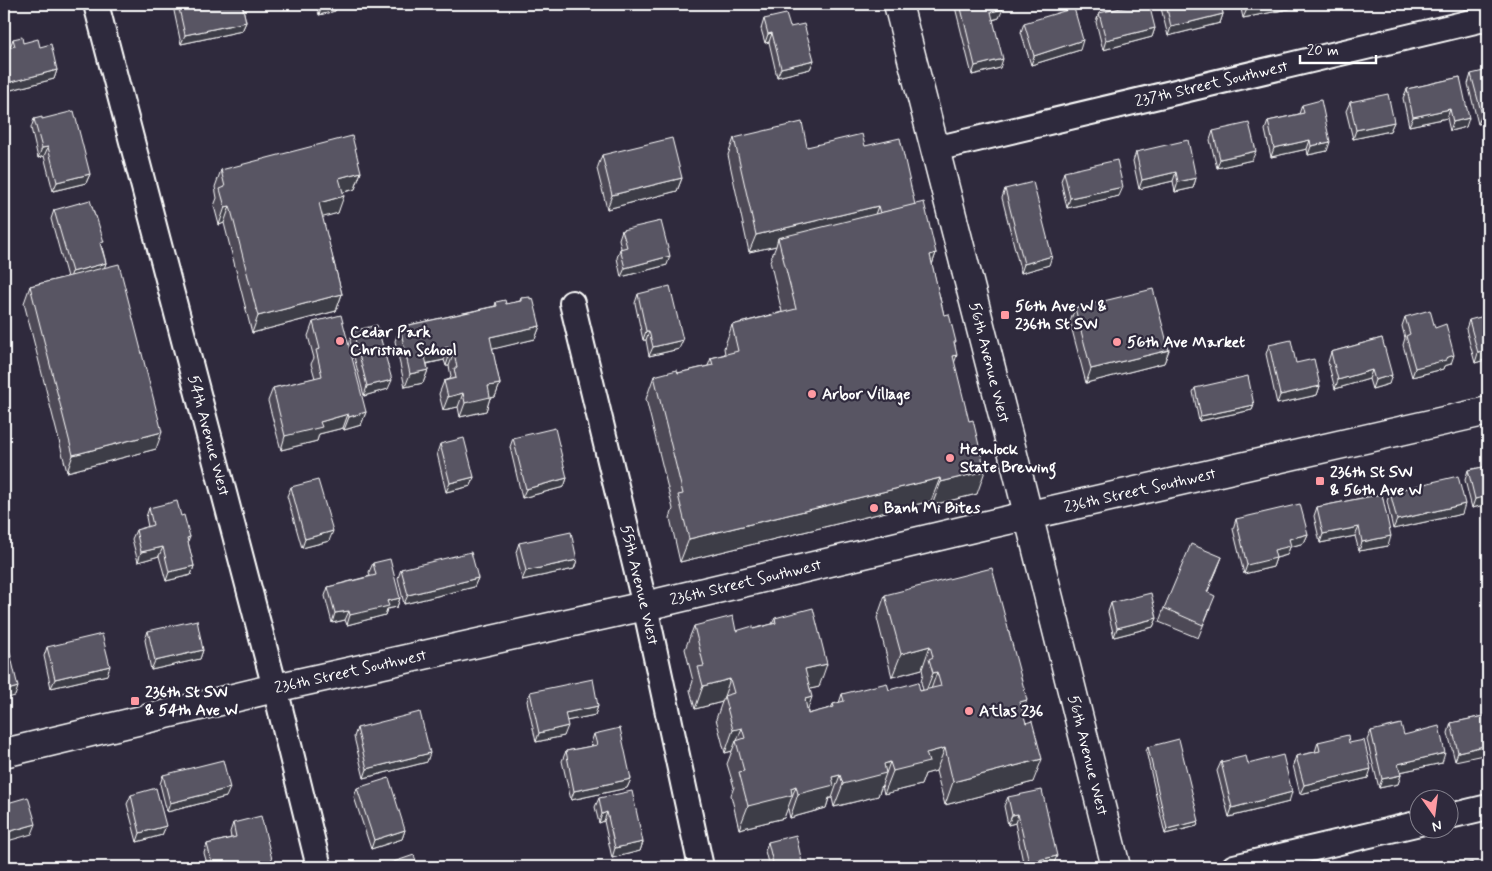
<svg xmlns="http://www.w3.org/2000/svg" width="1492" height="871" viewBox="0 0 1492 871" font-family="Mynerve,sans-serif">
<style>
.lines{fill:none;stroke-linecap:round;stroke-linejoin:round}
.street-casing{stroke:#fff;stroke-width:28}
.secondary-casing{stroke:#fff;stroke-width:31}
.street{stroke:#2f2a3d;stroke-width:24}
.secondary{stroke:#2f2a3d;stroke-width:28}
.wall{fill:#4d4956;stroke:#fff}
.shaded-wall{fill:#3e3c46;stroke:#fff}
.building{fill:#595564;stroke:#fff}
.poi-dot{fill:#ff9aa2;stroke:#2f2a3d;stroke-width:2}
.labels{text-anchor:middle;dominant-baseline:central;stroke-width:4.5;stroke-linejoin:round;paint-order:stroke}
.street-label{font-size:16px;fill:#fff;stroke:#2f2a3d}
.poi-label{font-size:16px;font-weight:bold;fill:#fff;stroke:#2f2a3d;text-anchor:start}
</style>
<rect width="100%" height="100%" fill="#2f2a3d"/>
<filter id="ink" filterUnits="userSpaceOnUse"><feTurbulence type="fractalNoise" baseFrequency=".02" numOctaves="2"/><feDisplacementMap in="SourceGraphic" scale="10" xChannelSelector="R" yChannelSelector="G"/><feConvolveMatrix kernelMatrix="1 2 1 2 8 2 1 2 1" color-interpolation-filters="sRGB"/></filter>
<g filter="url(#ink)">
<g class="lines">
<defs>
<g id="street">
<path id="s1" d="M96,4L275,688L319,867"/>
<path id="s2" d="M935,149L1488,18"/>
<path id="s3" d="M572,303L645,606L701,867"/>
<path d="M1450,816L1488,807"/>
<path d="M1234,867L1420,823"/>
</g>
<g id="secondary">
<path id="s4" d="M898,4L1018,474L1116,867"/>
<path id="s5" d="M4,753L275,688L645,606L982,526L1488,411"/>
</g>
</defs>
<use href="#street" class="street-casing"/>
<use href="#secondary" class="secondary-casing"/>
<use href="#street" class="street"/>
<use href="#secondary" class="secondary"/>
</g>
<g class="wall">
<path d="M177,4H242L246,22L242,31L181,44L174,11Z"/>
<path d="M316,4H338L335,11L319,15Z"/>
<path d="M956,4H1001L999,18L993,20L1000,68L972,75L955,7Z"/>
<path d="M1163,4H1221L1223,14L1220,23L1168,36L1161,8Z"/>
<path d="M1240,4H1294L1293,8L1243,18Z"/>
<path d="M1099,13L1155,28L1152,37L1103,50L1096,22Z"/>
<path d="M764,19L814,60L810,69L777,77L769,42L765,43L761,29Z"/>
<path d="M1024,23L1080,50L1031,65L1021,32Z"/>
<path d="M13,39L23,43L40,47L57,70L54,79L7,91L4,77V49L10,47Z"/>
<path d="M1471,74L1488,122L1478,124L1468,84Z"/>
<path d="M1460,77L1466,127L1450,131L1447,118L1409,126L1403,98L1407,89Z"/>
<path d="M1350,102L1394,122L1390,131L1353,139L1346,111Z"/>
<path d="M1302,105L1327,151L1308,155L1307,149L1271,157L1265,130L1268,121L1299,114Z"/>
<path d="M34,119H42L90,174L86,183L53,191L44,156L38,158L31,128Z"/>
<path d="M1213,131L1252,160L1217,168L1210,140Z"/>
<path d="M734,138L807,147L865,146L915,205L936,253L932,265L944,315L955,345L954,363L977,494L932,505L931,501L680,562L670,518L673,509L646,399L654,376L678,373L708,366L711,358L725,354L724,348L732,325L782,312L770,261L776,246L749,252L728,155Z"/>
<path d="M1136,152L1196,178L1193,188L1175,192L1173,181L1139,189L1133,161Z"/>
<path d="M602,155L682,178L677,191L607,209L597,169Z"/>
<path d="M221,170L361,172L355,189L343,192L338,213L322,217L342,294L336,311L252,333L224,223L219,225L214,206L217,198L215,187Z"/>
<path d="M1064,172L1119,196L1067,208L1061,181Z"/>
<path d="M1005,189L1049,265L1021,273L1002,198Z"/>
<path d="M54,210L102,247L106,263L104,267L156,449L67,472L24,303L30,286L67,277L51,219Z"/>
<path d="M622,230L667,265L621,277L617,258L620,249L621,248L619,239Z"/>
<path d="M638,294L679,349L649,356L646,340H643L635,303Z"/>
<path d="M521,298L530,299L540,326L535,339L492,349L500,384L495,397L490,398L486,411L460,417L458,407L443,410L439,394L444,381L450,379L451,376L449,366H446L444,360L427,364L428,370L423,383L405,387L395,341L400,327L495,306L496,302L506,304L520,301Z"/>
<path d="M1075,308L1169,350L1164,363L1086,383L1070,322Z"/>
<path d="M1405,317L1435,328L1451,364L1444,366L1443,369L1412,377L1403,345L1405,338L1402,326Z"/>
<path d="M1469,320L1488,359L1475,363L1466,329Z"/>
<path d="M313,322L366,412L361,425L344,430L343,428L319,434L317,441L281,450L268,401L273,388L315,378L311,364L314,358L308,336Z"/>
<path d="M353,331L388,389L364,396L350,341Z"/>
<path d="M1382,338L1389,384L1372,389L1369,379L1335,389L1328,362L1331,352Z"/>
<path d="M1269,345L1296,363L1320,386L1317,395L1277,404L1266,354Z"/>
<path d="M1195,388L1254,405L1252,410L1199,421L1193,392Z"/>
<path d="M513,438L567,478L564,487L522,498L510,447Z"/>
<path d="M440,444L474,477L471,486L446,492L437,453Z"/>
<path d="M1488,466V504L1472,508L1465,480L1468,470Z"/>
<path d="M291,487L329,541L302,548L287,496Z"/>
<path d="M1390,492L1462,514L1393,529L1387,501Z"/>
<path d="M1382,494L1388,546L1359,551L1355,536L1320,543L1314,516L1317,507Z"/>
<path d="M149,508L181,516L190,537L188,542L194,566L191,575L166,581L159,556L138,562L132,539L136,530L148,527L146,517Z"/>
<path d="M1236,519L1308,534L1304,543L1290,547L1287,555L1276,558L1273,567L1244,574L1233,529Z"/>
<path d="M519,543L577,560L574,569L522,580L516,552Z"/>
<path d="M373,563L400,598L397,607L387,609L385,615L347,625L345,620L332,623L325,596L328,587L370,576L369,572Z"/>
<path d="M401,569L478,578L474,587L404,604L398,578Z"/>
<path d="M1217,570L1207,592L1210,609L1198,638L1159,622L1164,608Z"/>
<path d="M885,595L1023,711L1033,782L945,805L936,771L925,774L921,785L884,794L882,785L878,796L834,807L832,798H829L826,808L790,818L788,809H787L784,818L739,829L731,795L734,787L727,764L732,751L725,753L716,719L722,702L695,709L690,690L693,681L685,649L694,626L736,631L753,629L772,624L775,618L819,687L810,689L808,710V714L831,708L833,704L839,703L842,694L889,690L920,691L923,690L921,682L923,674L922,669L892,677L877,618Z"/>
<path d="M1111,603L1157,618L1153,627L1114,637L1108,612Z"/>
<path d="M148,631L203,650L200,659L151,670L145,640Z"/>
<path d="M47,647L107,675L51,688L44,656Z"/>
<path d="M530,692L598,706L595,715L566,721L564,736L536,742L527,701Z"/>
<path d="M1488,715L1455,761L1448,733L1451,723Z"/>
<path d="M357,728L427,762L364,778L354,737Z"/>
<path d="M1371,731L1404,735L1442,763L1400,772L1401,775L1398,784L1379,788L1367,740Z"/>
<path d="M594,734L631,779L627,788L571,800L562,761L566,751L592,746L591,743Z"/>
<path d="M1318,742L1349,743L1368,778L1300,794L1293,765L1296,756L1315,752Z"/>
<path d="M1148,747L1199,821L1197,826L1165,834L1146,751Z"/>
<path d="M1221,762L1248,764L1289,802L1229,817L1217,771Z"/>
<path d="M163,775L226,797L167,812L160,784Z"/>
<path d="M357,788L405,830L402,839L371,849L354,797Z"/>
<path d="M131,795L166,826L162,835L137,842L127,804Z"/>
<path d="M1008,797L1053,865L1044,867H1024L1015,823L1008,825L1004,806Z"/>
<path d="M599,798L643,842L640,851L612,858L604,821L599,823L595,807Z"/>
<path d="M233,823L274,867H208L204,853L207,844L231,838L230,832Z"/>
<path d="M768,842L803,867H769L765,851Z"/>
<path d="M1486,861L1488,867H1483Z"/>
</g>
<g class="shaded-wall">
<path d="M329,4H338L335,11L319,15L322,6Z"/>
<path d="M1271,4H1294L1293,8L1243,18L1247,9Z"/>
<path d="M1003,9L999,18L988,21L991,12Z"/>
<path d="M1223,14L1220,23L1168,36L1171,27Z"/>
<path d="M246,22L242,31L181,44L185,35Z"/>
<path d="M1155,28L1152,37L1103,50L1106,40Z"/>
<path d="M772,33L769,42L765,43L768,34Z"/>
<path d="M1083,40L1080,50L1031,65L1034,56Z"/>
<path d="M1003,59L1000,68L972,75L975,66Z"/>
<path d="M814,60L810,69L777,77L781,68Z"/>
<path d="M57,70L54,79L7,91L11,82Z"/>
<path d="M1450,109L1447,118L1409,126L1413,117Z"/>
<path d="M1488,113V122L1478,124L1482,115Z"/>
<path d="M1469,118L1466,127L1450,131L1453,122Z"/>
<path d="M1394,122L1390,131L1353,139L1356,130Z"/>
<path d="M1310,140L1307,149L1271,157L1274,148Z"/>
<path d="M1330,142L1327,151L1308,155L1311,146Z"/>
<path d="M48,147L44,156L38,158L42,148Z"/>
<path d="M1256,151L1252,160L1217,168L1220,159Z"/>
<path d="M361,172L355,189L333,195L339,178Z"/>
<path d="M1176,172L1173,181L1139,189L1142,180Z"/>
<path d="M90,174L86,183L53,191L57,182Z"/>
<path d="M682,178L677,191L607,209L612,195Z"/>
<path d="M1196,178L1193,188L1175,192L1178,182Z"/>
<path d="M1123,187L1119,196L1067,208L1070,198Z"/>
<path d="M344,196L338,213L313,220L319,203Z"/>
<path d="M230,206L224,223L219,225L225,207Z"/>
<path d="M878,206L872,223L778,238L776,246L749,252L756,235Z"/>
<path d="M936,253L928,276L930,255Z"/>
<path d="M670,256L667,265L621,277L625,268Z"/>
<path d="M1052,256L1049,265L1021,273L1024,264Z"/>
<path d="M106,263L103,272L69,281L72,272Z"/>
<path d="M342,294L336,311L252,333L258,316Z"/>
<path d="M540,326L535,339L485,351L490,337Z"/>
<path d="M646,331H649L646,340H643Z"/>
<path d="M683,340L679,349L649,356L653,347Z"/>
<path d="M449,347L444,360L419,365L424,352Z"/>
<path d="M1169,350L1164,363L1086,383L1091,369Z"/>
<path d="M1488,351V359L1475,363L1478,353Z"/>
<path d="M454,352L449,366H446L450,353Z"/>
<path d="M957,355L949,378L953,356Z"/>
<path d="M1454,355L1451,364L1444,366L1443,369L1412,377L1415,368Z"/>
<path d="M428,370L423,383L405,387L410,374Z"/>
<path d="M1372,370L1369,379L1335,389L1338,380Z"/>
<path d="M1392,375L1389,384L1372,389L1375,380Z"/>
<path d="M392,380L388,389L364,396L367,386Z"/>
<path d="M500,384L495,397L490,398L486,411L460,417L465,403L488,386Z"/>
<path d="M1320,386L1317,395L1277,404L1280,395Z"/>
<path d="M463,393L458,407L443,410L448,397Z"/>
<path d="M1254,405L1252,410L1199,421L1201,416Z"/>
<path d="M366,412L361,425L344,430L349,417Z"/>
<path d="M348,414L343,428L319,434L317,441L281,450L285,436L320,422Z"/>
<path d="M162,432L156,449L67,472L73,455Z"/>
<path d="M985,471L977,494L932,505L941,482Z"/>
<path d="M474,477L471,486L446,492L450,483Z"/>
<path d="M567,478L564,487L522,498L526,489Z"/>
<path d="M940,478L931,501L680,562L689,539Z"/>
<path d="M1488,496V504L1472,508L1475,499Z"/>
<path d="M1465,504L1462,514L1393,529L1397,520Z"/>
<path d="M1359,527L1355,536L1320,543L1323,534Z"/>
<path d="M333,531L329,541L302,548L305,539Z"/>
<path d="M1308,534L1304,543L1290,547L1287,555L1276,558L1273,567L1244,574L1247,565L1274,550L1289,539Z"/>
<path d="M1391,536L1388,546L1359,551L1362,542Z"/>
<path d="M163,547L159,556L138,562L141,552Z"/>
<path d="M1222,557L1217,570L1202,605L1207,592Z"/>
<path d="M577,560L574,569L522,580L526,571Z"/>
<path d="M194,566L191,575L166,581L169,572Z"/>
<path d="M478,578L474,587L404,604L408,595Z"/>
<path d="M400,598L397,607L387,609L385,615L347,625L350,615L387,601Z"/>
<path d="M349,611L345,620L332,623L335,613Z"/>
<path d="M1157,618L1153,627L1114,637L1117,628Z"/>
<path d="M930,646L922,669L892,677L901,654Z"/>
<path d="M203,650L200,659L151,670L155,661Z"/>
<path d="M827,664L819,687L797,692L805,669Z"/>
<path d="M110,666L107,675L51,688L55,679Z"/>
<path d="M937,672L929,695L924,696L933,673Z"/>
<path d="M730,679L722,702L695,709L703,686Z"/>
<path d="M18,687L15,696L4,699V691Z"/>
<path d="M812,697L804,720L805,699Z"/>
<path d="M1027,700L1018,723L1020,702Z"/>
<path d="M598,706L595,715L561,722L565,713Z"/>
<path d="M568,726L564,736L536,742L539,733Z"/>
<path d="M742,728L736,743V741L732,751L725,753L733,730Z"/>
<path d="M1488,745V754L1455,761L1458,752Z"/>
<path d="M945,748L936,771L925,774L921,785L884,794L893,771L926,753Z"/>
<path d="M430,753L427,762L364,778L367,769Z"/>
<path d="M1445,753L1442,763L1395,773L1398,764Z"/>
<path d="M1042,759L1033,782L945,805L953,782Z"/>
<path d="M890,762L878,796L834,807L843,784L884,764Z"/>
<path d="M1371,769L1368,778L1300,794L1304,785Z"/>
<path d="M840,775L832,798H829L826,808L790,818L798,794L832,777Z"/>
<path d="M1401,775L1398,784L1379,788L1382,779Z"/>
<path d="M631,779L627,788L571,800L574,791Z"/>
<path d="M796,786L784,818L739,829L748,806L791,788Z"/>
<path d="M230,788L226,797L167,812L170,803Z"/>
<path d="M1292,792L1289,802L1229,817L1232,808Z"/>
<path d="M607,812L604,821L599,823L602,814Z"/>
<path d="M1018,814L1015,823L1008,825L1012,815Z"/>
<path d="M1199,821L1197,826L1165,834L1167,829Z"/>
<path d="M36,824L32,834L4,842V833Z"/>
<path d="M166,826L162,835L137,842L140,833Z"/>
<path d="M405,830L402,839L371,849L374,840Z"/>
<path d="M643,842L640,851L612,858L615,848Z"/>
<path d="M4,854H6L4,861Z"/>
<path d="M1057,856L1053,865L1044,867H1027L1029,862Z"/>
</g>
<g class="building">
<path d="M178,4H242L246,22L185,35Z"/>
<path d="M960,4H1001L1003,9L991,12L1003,59L975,66Z"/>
<path d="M1138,4H1149L1155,28L1106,40L1099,13Z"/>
<path d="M1166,4H1221L1223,14L1171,27Z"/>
<path d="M1246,4H1271L1247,9Z"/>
<path d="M1074,8L1083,40L1034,56L1024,23Z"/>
<path d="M786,14L790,27L804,24L814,60L781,68L772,33L768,34L764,19Z"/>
<path d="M22,37L23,43L38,39L40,47L51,44L57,70L11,82L4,54V49L15,46L13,39Z"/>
<path d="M1488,70V113L1482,115L1471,74Z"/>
<path d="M1460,77L1469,118L1453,122L1450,109L1413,117L1407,89Z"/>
<path d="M1388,94L1394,122L1356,130L1350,102Z"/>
<path d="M1321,100L1330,142L1311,146L1310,140L1274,148L1268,121L1304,113L1302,105Z"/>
<path d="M74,111L90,174L57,182L48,147L42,148L34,119L42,117V119Z"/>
<path d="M802,122L807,147L862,134L865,146L900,138L915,205L880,213L878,206L756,235L734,138Z"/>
<path d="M1249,123L1256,151L1220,159L1213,131Z"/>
<path d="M352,136L361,172L339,178L344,196L319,203L342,294L258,316L230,206L225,207L220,189L225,187L221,170Z"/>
<path d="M672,138L682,178L612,195L602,155Z"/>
<path d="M1188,140L1196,178L1178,182L1176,172L1142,180L1136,152Z"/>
<path d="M1117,160L1123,187L1070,198L1064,172Z"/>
<path d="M1033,182L1052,256L1024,264L1005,189Z"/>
<path d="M90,200L95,216H96L104,242L100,243L106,263L72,272L54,210Z"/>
<path d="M924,202L936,253L930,255L944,315L949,314L956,342H954L957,355L953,356L969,421L973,420L985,471L941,482L940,478L689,539L678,495L683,494L654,376L677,370L678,373L713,365L711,358L738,351L732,325L796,309L778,238Z"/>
<path d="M661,221L670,256L625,268L620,249L627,247L622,230Z"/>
<path d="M119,264L162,432L73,455L30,286Z"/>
<path d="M670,286L683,340L653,347L649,331H646L638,294Z"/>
<path d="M1153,289L1169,350L1091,369L1075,308Z"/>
<path d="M530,297V299L533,298L540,326L490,337L500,384L488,386L490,397L465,403L463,393L448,397L444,381L456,378L454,368H457L454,352L450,353L449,347L424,352L428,370L410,374L400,327L497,306L496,302L505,300L506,304L521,301V298Z"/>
<path d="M1430,310L1435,328L1446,324L1454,355L1446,358V360L1415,368L1406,336L1410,334L1405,317Z"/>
<path d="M341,315L366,412L349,417L348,414L320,422L322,427L285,436L273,388L322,376L316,350L320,349L313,322Z"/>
<path d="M1488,315V351L1478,353L1469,320Z"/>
<path d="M377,325L392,380L367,386L353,331Z"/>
<path d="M1382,338L1392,375L1375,380L1372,370L1338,380L1331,352Z"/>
<path d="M1291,340L1296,363L1314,359L1320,386L1280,395L1269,345Z"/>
<path d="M1248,376L1254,405L1201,416L1195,388Z"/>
<path d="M555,428L567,478L526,489L513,438Z"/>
<path d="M464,438L474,477L450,483L440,444Z"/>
<path d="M1488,466V496L1475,499L1468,470Z"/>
<path d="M1458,476L1465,504L1397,520L1390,492Z"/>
<path d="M318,480L333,531L305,539L291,487Z"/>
<path d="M1382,494L1391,536L1362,542L1359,527L1323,534L1317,507Z"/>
<path d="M177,501L181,516L184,515L190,537L187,538L194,566L169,572L163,547L141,552L136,530L153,525L149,508Z"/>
<path d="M1300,504L1308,534L1289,539L1291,546L1274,550L1276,558L1247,565L1236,519Z"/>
<path d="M571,532L577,560L526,571L519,543Z"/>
<path d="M1191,544L1222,557L1207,592L1215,596L1203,625L1164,608Z"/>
<path d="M471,552L478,578L408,595L401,569Z"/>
<path d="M390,559L400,598L387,601L389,606L350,615L349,611L335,613L328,587L376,575L373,563Z"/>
<path d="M992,568L1027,700L1020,702L1026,723L1032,721L1042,759L953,782L945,748L926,753L929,762L893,771L890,762L884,764L886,773L843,784L840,775L832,777L834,785L798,794L796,786L791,788L792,795L748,806L739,772L744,771L736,741L745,738L742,728L733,730L724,696L734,693L730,679L703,686L698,667L704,666L694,626L733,616L736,631L753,626V629L776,623L775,618L813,608L827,664L805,669L812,697L805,699L808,714L834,707L833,704L844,701L842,694L887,683L889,690L918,682L920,691L941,686L937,672L933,673L929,659L933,657L930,646L901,654L885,595Z"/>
<path d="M1151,593L1157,618L1117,628L1111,603Z"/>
<path d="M197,620L203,650L155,661L148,631Z"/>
<path d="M102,634L110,666L55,679L47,647Z"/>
<path d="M7,640L18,687L4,691V641Z"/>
<path d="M593,679L598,706L565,713L568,726L539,733L530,692Z"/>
<path d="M420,712L430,753L367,769L357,728Z"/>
<path d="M1488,715V745L1458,752L1451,723Z"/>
<path d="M1401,724L1404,735L1439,726L1445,753L1398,764L1401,775L1382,779L1371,731Z"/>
<path d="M620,728L631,779L574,791L566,751L597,745L594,734Z"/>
<path d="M1348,735L1349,743L1364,740L1371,769L1304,785L1296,756L1320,751L1318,742Z"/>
<path d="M1179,739L1199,821L1167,829L1148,747Z"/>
<path d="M1283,755L1292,792L1232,808L1221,762L1246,756L1248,764Z"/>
<path d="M223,760L230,788L170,803L163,775Z"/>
<path d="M389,778L405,830L374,840L357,788Z"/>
<path d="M156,788L166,826L140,833L131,795Z"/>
<path d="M1042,790L1057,856L1029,862L1018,814L1012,815L1008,797Z"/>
<path d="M632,791L643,842L615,848L607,812L602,814L599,798Z"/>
<path d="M28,797L36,824L4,833V804Z"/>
<path d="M261,816L274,867H213L207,844L236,837L233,823Z"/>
<path d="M796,835L803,867H774L768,842Z"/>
<path d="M4,844L6,854H4Z"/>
<path d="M414,855L418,867H385V865Z"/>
<path d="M1488,860V867H1487L1486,861Z"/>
<path d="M1472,862L1473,867H1450Z"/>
<path d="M18,865V867H9Z"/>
<path d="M647,865L648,867H637Z"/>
</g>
</g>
<g class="poi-dot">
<rect x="1000" y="310" width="10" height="10" rx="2.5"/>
<circle cx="340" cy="341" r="5"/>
<circle cx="1117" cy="342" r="5"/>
<circle cx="812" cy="394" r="5"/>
<circle cx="950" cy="458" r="5"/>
<rect x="1315" y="476" width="10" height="10" rx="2.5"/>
<circle cx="874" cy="508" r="5"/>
<rect x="130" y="696" width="10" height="10" rx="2.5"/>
<circle cx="969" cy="711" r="5"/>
</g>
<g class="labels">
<g class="street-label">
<text stroke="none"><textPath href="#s2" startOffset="284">237th Street Southwest</textPath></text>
<text stroke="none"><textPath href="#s4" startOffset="370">56th Avenue West</textPath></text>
<text stroke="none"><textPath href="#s1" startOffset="446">54th Avenue West</textPath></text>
<text stroke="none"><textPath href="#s5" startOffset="1166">236th Street Southwest</textPath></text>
<text stroke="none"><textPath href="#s5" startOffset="761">236th Street Southwest</textPath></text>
<text stroke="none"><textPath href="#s3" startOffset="290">55th Avenue West</textPath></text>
<text stroke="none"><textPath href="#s5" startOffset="356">236th Street Southwest</textPath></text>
<text stroke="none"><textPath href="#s4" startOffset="775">56th Avenue West</textPath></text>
</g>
<g class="poi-label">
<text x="1015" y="306">56th Ave W &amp;<tspan x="1015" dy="18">236th St SW</tspan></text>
<text x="350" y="332">Cedar Park<tspan x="350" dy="18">Christian School</tspan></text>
<text x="1127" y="342">56th Ave Market</text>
<text x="822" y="394">Arbor Village</text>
<text x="960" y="449">Hemlock<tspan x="960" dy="18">State Brewing</tspan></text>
<text x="1330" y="472">236th St SW<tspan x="1330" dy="18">&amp; 56th Ave W</tspan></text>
<text x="884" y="508">Banh Mi Bites</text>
<text x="145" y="692">236th St SW<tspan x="145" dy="18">&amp; 54th Ave W</tspan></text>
<text x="979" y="711">Atlas 236</text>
</g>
</g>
<rect width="1492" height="871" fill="none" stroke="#2f2a3d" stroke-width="20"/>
<rect x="10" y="10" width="1472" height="851" fill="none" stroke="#fff" stroke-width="2" filter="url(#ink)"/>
<g transform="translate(1434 814) rotate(166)"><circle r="24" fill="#2f2a3d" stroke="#827f8b"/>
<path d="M0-4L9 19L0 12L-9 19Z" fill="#ff9aa2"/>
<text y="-8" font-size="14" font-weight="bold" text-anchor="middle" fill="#ffffff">N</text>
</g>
<path d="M1300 55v8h76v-8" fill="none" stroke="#ffffff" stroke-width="2.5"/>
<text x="1307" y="55" font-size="15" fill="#ffffff" stroke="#2f2a3d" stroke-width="4" paint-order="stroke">20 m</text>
</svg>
